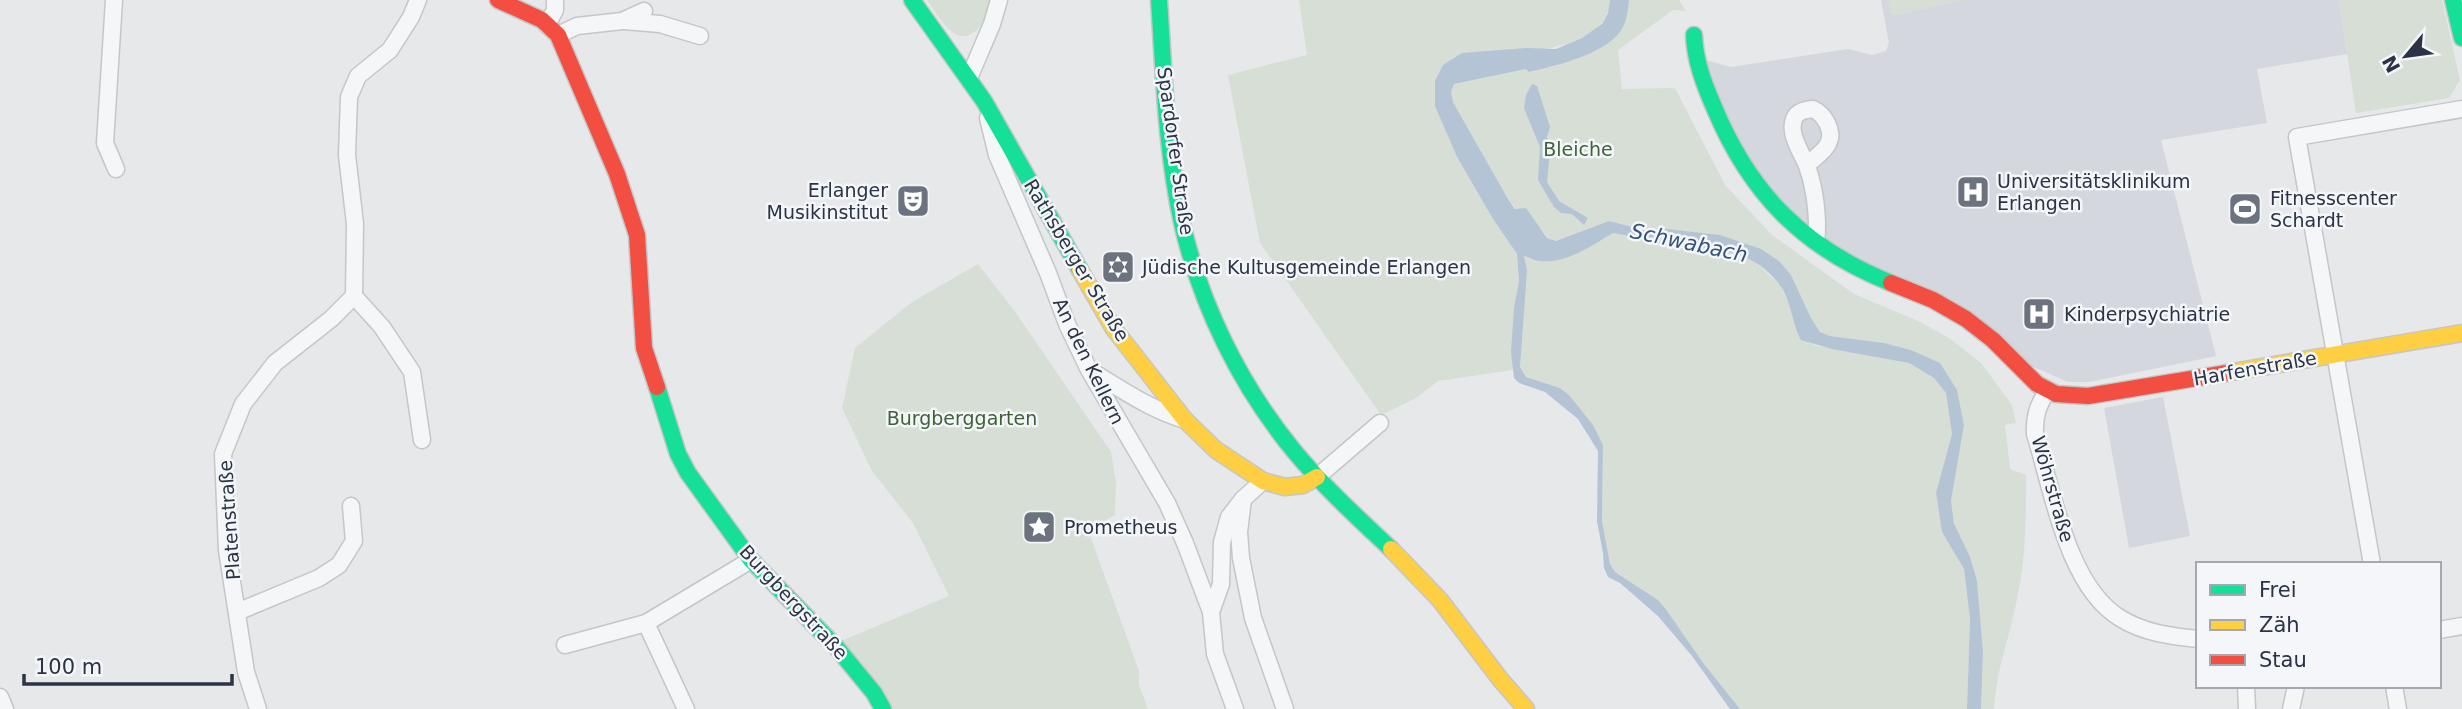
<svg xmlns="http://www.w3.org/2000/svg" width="2462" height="709" viewBox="0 0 2462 709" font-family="'DejaVu Sans',sans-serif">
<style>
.built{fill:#d4d7dd}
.green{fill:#d6ded6}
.water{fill:#b4c4d5}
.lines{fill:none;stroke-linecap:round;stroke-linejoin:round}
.street-casing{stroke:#c4c6c8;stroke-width:19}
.fast-casing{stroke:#c4c6c8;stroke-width:19}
.slow-casing{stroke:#c4c6c8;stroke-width:19}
.jam-casing{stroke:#c4c6c8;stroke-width:19}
.street{stroke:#f5f6f7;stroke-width:16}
.fast{stroke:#16e098;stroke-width:16}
.slow{stroke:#ffcf43;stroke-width:16}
.jam{stroke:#f24e42;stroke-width:16}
.labels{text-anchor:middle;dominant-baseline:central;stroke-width:5;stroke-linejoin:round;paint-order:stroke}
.park-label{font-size:19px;fill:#3f6138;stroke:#f4f6f9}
.street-label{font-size:19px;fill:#2b3445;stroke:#f4f6f9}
.poi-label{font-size:19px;fill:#2b3445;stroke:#f4f6f9;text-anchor:start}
.water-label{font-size:21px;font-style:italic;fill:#34527a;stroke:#f4f6f9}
</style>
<rect width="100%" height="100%" fill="#e6e8ea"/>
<g class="built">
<path d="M1881,0H2339L2347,54L2257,69L2267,123L2161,140L2216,356L2089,382H2068L2029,365L1842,254L1792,213L1752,171L1702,59L1731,67L1848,49L1872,55L1886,51L1889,43Z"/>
<path d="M2163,397L2190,536L2129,548L2104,408Z"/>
</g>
<g class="green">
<path d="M927,0H993C989,16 972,49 951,31C942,24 934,10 927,0Z"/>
<path d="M1299,0H1610C1607,45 1547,48 1514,54C1490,58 1466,61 1443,65L1447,134L1457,157L1493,219L1517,254L1519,281L1514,307L1513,370L1438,381L1416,398L1381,415L1260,243L1228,75L1307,55Z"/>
<path d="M1629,0H1679L1686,11L1673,10L1618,50L1622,89L1675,88L1725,185L1772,235L1854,294L1918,321L1949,338L1981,363L2012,405L2016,423L2005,425L2010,469L2026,475C2026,517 2026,558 2017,599C2010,637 1996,670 1994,709H1981L1983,652L1979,620L1970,557L1954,522L1951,501L1964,425L1957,390L1940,364L1911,350L1884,343L1830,336L1820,332L1811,318L1791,276L1691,232L1641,229L1609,221L1557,241L1548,238C1538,222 1519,215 1508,199L1453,102L1451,92L1454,84L1526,69L1530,72L1559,65L1624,26Z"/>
<path d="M1888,0H1964L1899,15L1891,14Z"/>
<path d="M2339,0H2442L2460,80L2449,98L2356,113Z"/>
<path d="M1613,233L1652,243L1736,253L1752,259L1780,285L1789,303L1796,330L1814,345L1909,363L1934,378L1946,393L1952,434L1936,493L1942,532L1964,569L1970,619L1967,709H1740L1704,664L1665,608L1658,600L1615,572L1610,564L1602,521L1603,445L1560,388L1526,377L1520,367L1524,255C1560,267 1583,251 1613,233Z"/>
<path d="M978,264L1016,313L1111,452L1116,483L1115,515L1088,530L1139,671V685L1148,709H892L841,641L949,596L913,523L872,471L842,408L855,348L912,302Z"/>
</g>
<g class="water">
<path d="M1610,0H1629C1628,8 1627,20 1623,27C1610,53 1556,66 1529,72L1526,69L1454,84L1451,92L1453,102L1508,199L1515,209L1526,208L1547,238L1556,241L1609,221L1641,229H1666L1720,235L1761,249L1779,261L1791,275L1811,318L1820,332L1830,336L1884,343L1911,350L1940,363L1957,390L1964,425L1951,501L1954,523L1970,557L1977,581L1983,652L1981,709H1967L1970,619L1964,569L1942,532L1936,493L1952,434L1946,393L1934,378L1909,363L1832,349L1801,340C1791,322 1792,301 1779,284C1746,241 1702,252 1655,243C1641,240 1627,235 1613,233C1591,246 1566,264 1540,261C1534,261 1530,257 1524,256L1527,270L1520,367L1526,377L1560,388L1569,395L1593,425L1603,445L1602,521L1610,564L1615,572L1658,600L1665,608L1704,664L1740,709H1730L1692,656L1658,616L1620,583L1608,577L1604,568L1603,553L1597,521L1598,451L1578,419L1545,392L1519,383L1514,378L1511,352L1514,307L1519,281L1517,254L1493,219L1457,157L1435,106V81L1443,65L1462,53L1527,48L1556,49L1582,38L1602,24L1608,13Z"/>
<path d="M1532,84L1537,86L1550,127L1547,137L1550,152L1547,182L1559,201L1588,218L1584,225L1572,214L1561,213L1554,207L1538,180L1540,147L1524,108L1526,95Z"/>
</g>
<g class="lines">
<defs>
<g id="street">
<path d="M114,0L105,143L116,169"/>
<path d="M624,21L660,24L700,36"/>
<path d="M547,25L555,10V0"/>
<path d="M558,35L577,26L622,21L644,11"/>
<path d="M969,78L992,24L999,0"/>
<path d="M988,118L997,155L1048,273L1067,324L1089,370L1167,503L1185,543L1211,612L1215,654L1235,709"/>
<path d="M1807,165C1813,159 1824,152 1828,144C1835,131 1824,114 1813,109C1805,110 1797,111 1794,119C1788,134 1802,153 1807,166C1815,188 1819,220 1816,242"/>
<path d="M354,296L382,327L412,372L422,440"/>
<path d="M1091,371C1121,389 1151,410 1185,420"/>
<path d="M2047,391C2038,406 2034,416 2035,434C2052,488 2067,586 2120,618C2144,633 2170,636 2198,639"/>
<path d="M1317,477L1380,423"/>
<path d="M1263,481L1243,499L1239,532L1241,558L1253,618L1285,709"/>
<path d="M2372,564L2297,137L2462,109"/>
<path d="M237,612L319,578L339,565L354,541L351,506"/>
<path d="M1211,612L1221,584L1222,542L1229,517L1243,499"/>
<path d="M646,623L686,709"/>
<path d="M2439,630L2462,626"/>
<path d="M565,645L646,623L751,560"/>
<path d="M2246,686L2247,709"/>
<path d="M2394,686L2398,709"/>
<path d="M0,697L5,709"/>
<path d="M258,709L246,672L227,550L223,454L243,404L275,363L331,319L354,296L355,224L347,155L349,97L358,76L390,50L411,17L418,0"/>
<path d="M2291,709L2296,686"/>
</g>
<g id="fast">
<path d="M912,0L984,101L1080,270"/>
<path d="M1159,0C1164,74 1166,150 1182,223C1201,306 1240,385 1294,451C1324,487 1358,518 1391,549"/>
<path d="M2453,0L2462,38"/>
<path d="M1694,35C1695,61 1704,84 1714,107C1750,194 1804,248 1891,283"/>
<path d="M657,387L678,454L688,473L751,560L837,648L874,693L883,709"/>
</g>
<g id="slow">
<path d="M1080,270L1114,329L1185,420L1216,450L1263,481L1285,487L1303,485L1317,477"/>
<path d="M2227,373L2462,333"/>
<path d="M1391,549L1440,600L1500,679L1526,709"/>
</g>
<g id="jam">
<path d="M498,0L542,20L558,35L617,174L637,235L644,348L657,387"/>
<path d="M1891,283L1933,300L1966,319L1993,340L2037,384L2056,394L2088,396L2227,373"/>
</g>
</defs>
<use href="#street" class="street-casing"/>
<use href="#fast" class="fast-casing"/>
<use href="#slow" class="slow-casing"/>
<use href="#jam" class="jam-casing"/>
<use href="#street" class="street"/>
<use href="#fast" class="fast"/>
<use href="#slow" class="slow"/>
<use href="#jam" class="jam"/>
</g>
<defs>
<symbol id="hospital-square" viewBox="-11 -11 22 22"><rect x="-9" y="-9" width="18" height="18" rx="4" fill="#6c737f" stroke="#f4f6f9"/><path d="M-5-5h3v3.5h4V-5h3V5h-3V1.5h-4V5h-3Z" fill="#fff"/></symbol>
<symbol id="theatre-square" viewBox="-11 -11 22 22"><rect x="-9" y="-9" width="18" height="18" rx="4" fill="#6c737f" stroke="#f4f6f9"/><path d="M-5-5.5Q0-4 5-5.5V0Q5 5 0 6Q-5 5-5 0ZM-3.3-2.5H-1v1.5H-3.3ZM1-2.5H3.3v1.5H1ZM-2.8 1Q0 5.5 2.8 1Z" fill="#fff"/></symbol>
<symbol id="stadium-square" viewBox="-11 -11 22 22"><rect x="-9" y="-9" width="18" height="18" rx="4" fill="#6c737f" stroke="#f4f6f9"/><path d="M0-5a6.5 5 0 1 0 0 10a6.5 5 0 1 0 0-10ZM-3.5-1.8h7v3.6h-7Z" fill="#fff"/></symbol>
<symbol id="synagogue-square" viewBox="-11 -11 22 22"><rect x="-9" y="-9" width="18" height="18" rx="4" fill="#6c737f" stroke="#f4f6f9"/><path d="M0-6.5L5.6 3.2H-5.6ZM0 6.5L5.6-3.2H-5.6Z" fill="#fff"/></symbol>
<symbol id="sight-square" viewBox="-11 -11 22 22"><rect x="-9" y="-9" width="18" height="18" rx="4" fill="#6c737f" stroke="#f4f6f9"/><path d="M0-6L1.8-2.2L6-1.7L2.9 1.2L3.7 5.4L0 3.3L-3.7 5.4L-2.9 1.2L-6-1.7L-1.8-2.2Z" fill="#fff"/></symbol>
</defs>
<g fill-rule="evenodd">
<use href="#hospital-square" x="1954" y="173" width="38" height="38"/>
<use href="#theatre-square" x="894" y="182" width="38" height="38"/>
<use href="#stadium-square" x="2226" y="190" width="38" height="38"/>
<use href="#synagogue-square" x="1099" y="248" width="38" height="38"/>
<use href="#hospital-square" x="2020" y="295" width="38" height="38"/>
<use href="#sight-square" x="1020" y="508" width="38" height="38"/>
</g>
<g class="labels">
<g class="park-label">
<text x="1578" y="149">Bleiche</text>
<text x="962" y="418">Burgberggarten</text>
</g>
<g class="street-label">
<text transform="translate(1176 151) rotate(82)">Spardorfer Straße</text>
<text transform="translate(1077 260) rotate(59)">Rathsberger Straße</text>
<text transform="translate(1089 361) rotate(64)">An den Kellern</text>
<text transform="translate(2255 368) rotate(-10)">Harfenstraße</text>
<text transform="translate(2053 489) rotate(74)">Wöhrstraße</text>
<text transform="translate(229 520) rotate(-94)">Platenstraße</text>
<text transform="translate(794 602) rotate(47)">Burgbergstraße</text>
</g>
<g class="poi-label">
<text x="1997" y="181">Universitätsklinikum<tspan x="1997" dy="22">Erlangen</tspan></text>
<text x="888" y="190" text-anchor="end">Erlanger<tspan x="888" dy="22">Musikinstitut</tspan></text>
<text x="2270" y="198">Fitnesscenter<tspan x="2270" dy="22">Schardt</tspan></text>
<text x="1142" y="267">Jüdische Kultusgemeinde Erlangen</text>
<text x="2064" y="314">Kinderpsychiatrie</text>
<text x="1064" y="527">Prometheus</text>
</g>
<g class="water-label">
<text transform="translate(1689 243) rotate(12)">Schwabach</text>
</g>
</g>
<rect x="2196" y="562" width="245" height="126" fill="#f4f6f9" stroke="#a4a8b1" stroke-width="2"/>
<rect x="2210" y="585" width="35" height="10" fill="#16e098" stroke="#a4a8b1" stroke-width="2"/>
<text x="2259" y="597" font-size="21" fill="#2b3445">Frei</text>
<rect x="2210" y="620" width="35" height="10" fill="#ffcf43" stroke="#a4a8b1" stroke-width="2"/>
<text x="2259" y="632" font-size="21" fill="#2b3445">Zäh</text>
<rect x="2210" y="655" width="35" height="10" fill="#f24e42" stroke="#a4a8b1" stroke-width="2"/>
<text x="2259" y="667" font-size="21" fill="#2b3445">Stau</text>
<g transform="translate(2406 56) rotate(241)" stroke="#f4f6f9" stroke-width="5" paint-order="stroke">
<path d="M0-5L12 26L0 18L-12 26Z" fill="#2b3445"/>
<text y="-10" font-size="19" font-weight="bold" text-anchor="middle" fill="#2b3445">N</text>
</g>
<path d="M24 674v10h208v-10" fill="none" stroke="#2b3445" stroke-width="3.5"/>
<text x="35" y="674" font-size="21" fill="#2b3445" stroke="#f4f6f9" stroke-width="5" paint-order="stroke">100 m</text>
</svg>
